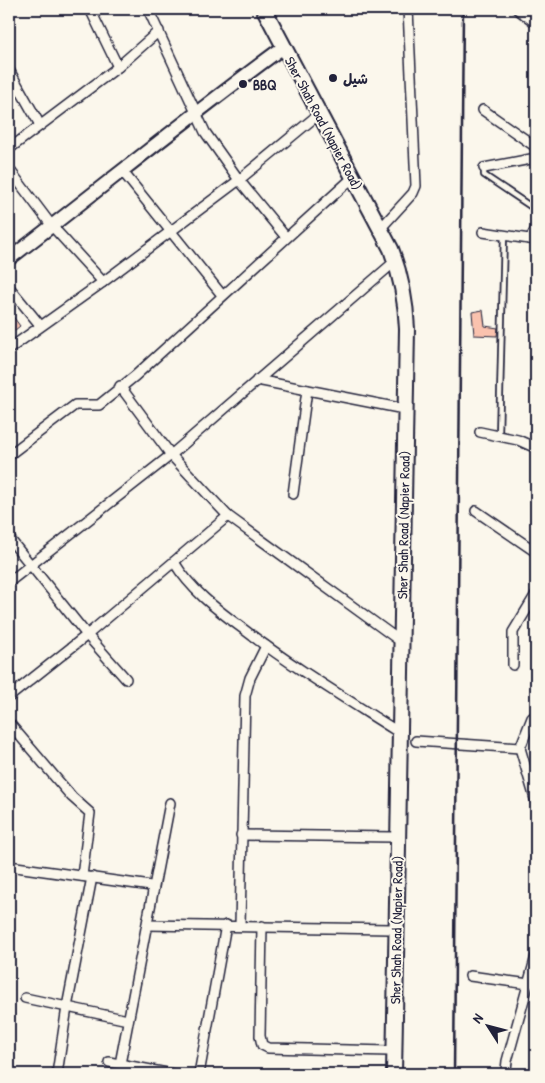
<svg xmlns="http://www.w3.org/2000/svg" width="545" height="1083" viewBox="0 0 545 1083" font-family="'Patrick Hand','Playpen Sans Arabic',sans-serif">
<style>
.building{fill:#fac2ae;stroke:#22223b}
.lines{fill:none;stroke-linecap:round;stroke-linejoin:round}
.lane-casing{stroke:#22223b;stroke-width:8}
.street-casing{stroke:#22223b;stroke-width:12}
.secondary-casing{stroke:#22223b;stroke-width:16}
.primary-casing{stroke:#22223b;stroke-width:18}
.lane{stroke:#fbf7ec;stroke-width:4.5}
.street{stroke:#fbf7ec;stroke-width:9}
.secondary{stroke:#fbf7ec;stroke-width:12}
.primary{stroke:#fbf7ec;stroke-width:14}
.rail{stroke:#22223b;stroke-width:2.5}
.poi-dot{fill:#22223b;stroke:#fbf7ec;stroke-width:2}
.labels{text-anchor:middle;dominant-baseline:central;stroke-width:4;stroke-linejoin:round;paint-order:stroke}
.poi-label{font-size:14px;font-weight:bold;fill:#22223b;stroke:#fbf7ec;text-anchor:start}
.street-label{font-size:14px;fill:#22223b;stroke:#fbf7ec}
</style>
<rect width="100%" height="100%" fill="#fbf7ec"/>
<filter id="ink" filterUnits="userSpaceOnUse"><feTurbulence type="fractalNoise" baseFrequency=".02" numOctaves="2"/><feDisplacementMap in="SourceGraphic" scale="10" xChannelSelector="R" yChannelSelector="G"/><feConvolveMatrix kernelMatrix="1 2 1 2 8 2 1 2 1" color-interpolation-filters="sRGB"/></filter>
<g filter="url(#ink)">
<g class="building">
<path d="M483,310L485,326L498,328L497,336L474,335L472,312Z"/>
<path d="M9,311L20,326L9,335Z"/>
</g>
<g class="lines">
<defs>
<g id="lane">
<path d="M484,168V175L536,210"/>
<path d="M499,436L504,235"/>
</g>
<g id="street">
<path d="M90,9L118,67"/>
<path d="M148,9L205,132L239,180L285,236"/>
<path d="M517,9L536,23"/>
<path d="M9,70L40,125"/>
<path d="M483,110L536,147"/>
<path d="M9,149L118,67L159,31"/>
<path d="M484,168L536,158"/>
<path d="M9,169L52,226L103,282"/>
<path d="M123,172L222,295"/>
<path d="M380,229L413,193L416,186L408,9"/>
<path d="M483,232L536,240"/>
<path d="M530,239L536,229"/>
<path d="M9,287L40,325"/>
<path d="M9,349L103,282L239,180L314,118"/>
<path d="M257,380L399,408"/>
<path d="M120,386L171,455L228,516L396,638"/>
<path d="M480,432L518,440L536,448"/>
<path d="M9,455L75,405H99L135,376L349,181"/>
<path d="M293,494L307,390"/>
<path d="M476,511L536,552"/>
<path d="M9,538L87,635L126,679"/>
<path d="M174,562C191,590 215,608 242,628C290,665 343,697 395,730"/>
<path d="M9,582L171,455L392,264"/>
<path d="M513,665V632L536,594"/>
<path d="M9,697L87,635L228,516"/>
<path d="M9,723L72,797L90,813L82,876"/>
<path d="M416,741L520,748L532,718L536,715"/>
<path d="M520,748L536,802"/>
<path d="M241,835L393,837"/>
<path d="M9,866L151,886L153,892L120,1064"/>
<path d="M153,892L170,803"/>
<path d="M147,925L391,929"/>
<path d="M240,925L245,696L250,678L266,646"/>
<path d="M262,926L260,1036L262,1045L268,1048L389,1051"/>
<path d="M470,976L529,984"/>
<path d="M25,998L128,1020"/>
<path d="M109,1062L172,1074"/>
<path d="M57,1074L67,1007L92,877"/>
<path d="M199,1074L226,925"/>
<path d="M509,1074L506,1070L507,1061L536,956"/>
</g>
<path id="secondary" d="M9,259C99,190 187,118 278,51"/>
<path id="primary" d="M264,9L391,249C401,276 406,300 407,329L394,1074"/>
</defs>
<use href="#lane" class="lane-casing"/>
<use href="#street" class="street-casing"/>
<use href="#secondary" class="secondary-casing"/>
<use href="#primary" class="primary-casing"/>
<use href="#lane" class="lane"/>
<use href="#street" class="street"/>
<use href="#secondary" class="secondary"/>
<use href="#primary" class="primary"/>
<path class="rail" d="M454,1074L463,9"/>
</g>
</g>
<g class="poi-dot">
<circle cx="333" cy="78" r="5"/>
<circle cx="243" cy="84" r="5"/>
</g>
<g class="labels">
<g class="poi-label">
<text x="343" y="78">شیل</text>
<text x="253" y="84">BBQ</text>
</g>
<g class="street-label">
<text transform="translate(324 123) rotate(62)">Sher Shah Road (Napier Road)</text>
<text transform="translate(403 525) rotate(-89)">Sher Shah Road (Napier Road)</text>
<text transform="translate(396 930) rotate(-89)">Sher Shah Road (Napier Road)</text>
</g>
</g>
<rect width="545" height="1083" fill="none" stroke="#fbf7ec" stroke-width="30"/>
<rect x="15" y="15" width="515" height="1053" fill="none" stroke="#22223b" stroke-width="2" filter="url(#ink)"/>
<g transform="translate(488 1026) rotate(306)" stroke="#fbf7ec" stroke-width="4" paint-order="stroke">
<path d="M0-4L9 19L0 12L-9 19Z" fill="#22223b"/>
<text y="-8" font-size="14" font-weight="bold" text-anchor="middle" fill="#22223b">N</text>
</g>
</svg>
